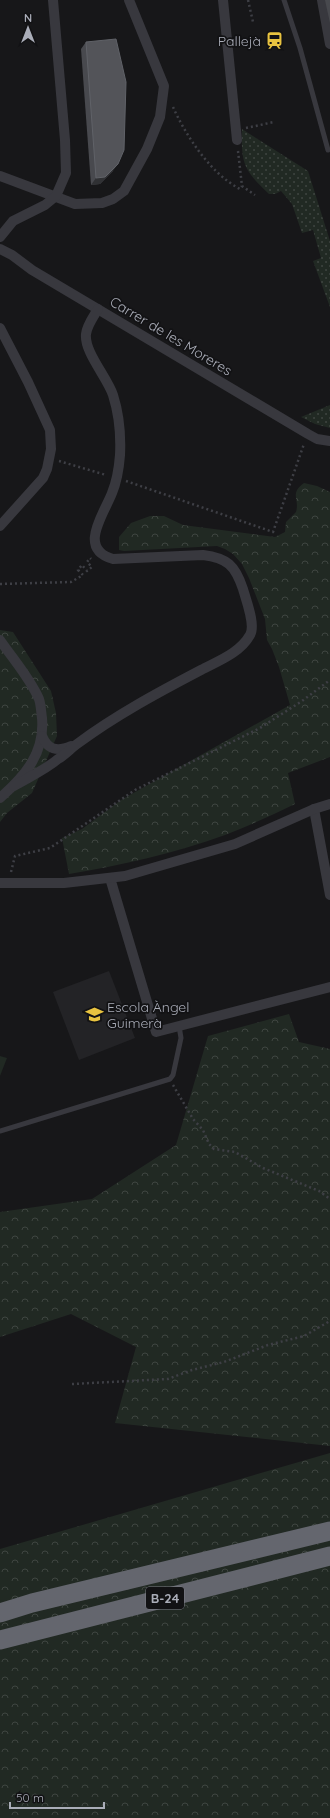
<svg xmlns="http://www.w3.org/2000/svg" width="330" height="1818" viewBox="0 0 330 1818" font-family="Quicksand,sans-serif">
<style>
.built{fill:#232326}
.grass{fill:url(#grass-dots)}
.forest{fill:url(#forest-crowns)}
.pitch{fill:#212923}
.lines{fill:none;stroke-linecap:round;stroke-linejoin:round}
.path{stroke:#3e3f45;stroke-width:2.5;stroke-dasharray:2 3;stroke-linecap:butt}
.lane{stroke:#38383e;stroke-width:5}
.street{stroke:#38383e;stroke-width:10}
.highway{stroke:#64666e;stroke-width:19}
.wall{fill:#48494e}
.shaded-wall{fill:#303134}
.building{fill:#535459;stroke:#606268}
.labels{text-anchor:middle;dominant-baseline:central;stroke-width:3.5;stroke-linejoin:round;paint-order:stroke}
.shield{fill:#121214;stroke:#7c7e87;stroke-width:1}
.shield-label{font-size:13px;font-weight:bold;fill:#aaadb8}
.poi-label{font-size:14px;fill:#aaadb8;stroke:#121214;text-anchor:end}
.street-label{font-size:14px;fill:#aaadb8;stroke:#121214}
</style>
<defs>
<pattern id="grass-dots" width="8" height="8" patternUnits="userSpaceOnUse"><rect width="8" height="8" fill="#212923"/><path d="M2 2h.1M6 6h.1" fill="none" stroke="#3f4541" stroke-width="1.8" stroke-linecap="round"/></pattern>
<pattern id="forest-crowns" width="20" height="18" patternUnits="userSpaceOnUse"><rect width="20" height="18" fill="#212923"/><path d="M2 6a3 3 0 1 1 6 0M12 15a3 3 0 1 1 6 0" fill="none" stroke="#3f4541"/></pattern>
</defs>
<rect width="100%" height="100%" fill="#171719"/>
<path class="built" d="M109,971L135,1038L79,1060L53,992Z"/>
<g class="grass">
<path d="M242,129L308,171L330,241V307L313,261L321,258L313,230L302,233L292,204L281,191L275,194H269C244,170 241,165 242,129Z"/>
<path d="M330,405V428L315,424L301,417Z"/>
</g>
<g class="forest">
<path d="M304,483L317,486L330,492V757L288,773L295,804C272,815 249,826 225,835C175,853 122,865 69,874L62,838L82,829L121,800L290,705L279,667L272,649L267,640L265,619L249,578L242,564L233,554L225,549L217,546L124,551L119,550V537L131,523L150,516H164L183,525L275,537L285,532L286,522L296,512C300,499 289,494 304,483Z"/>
<path d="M0,630L13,632L51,691L56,713L57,736L32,793L7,813L0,822Z"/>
<path d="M289,1014L299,1042L330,1049V1446L115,1423L136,1347L71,1314L0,1337V1212L92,1199L176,1145L208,1036Z"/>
<path d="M330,1453V1818H0V1549Z"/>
</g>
<path class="pitch" d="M0,1056L7,1058L0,1076Z"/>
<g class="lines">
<g class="path">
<path d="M248,0L253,22"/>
<path d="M275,45L276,49"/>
<path d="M173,107C186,136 211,174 240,189L242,186"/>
<path d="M246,128L274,122"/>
<path d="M238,151L242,186L255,195"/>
<path d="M59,461L106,475"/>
<path d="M126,481L273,532L304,444"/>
<path d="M0,584L71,582L83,575L78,570L82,565L87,571L92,567L87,562L90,558L91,559"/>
<path d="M11,872L15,856L50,848L135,790L260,728L302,701L330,680"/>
<path d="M173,1085L193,1119L203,1130L209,1144L214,1149L235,1152L263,1168L319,1191L330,1199"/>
<path d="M72,1384L168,1379L192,1370L224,1362L268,1345L304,1336L330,1321"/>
</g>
<g class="lane">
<path d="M284,0L300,48L328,150"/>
<path d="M0,1131L170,1079L173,1075L181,1038L179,1026"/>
</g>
<g class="street">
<path d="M223,0L237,140"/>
<path d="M322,0L330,44"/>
<path d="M0,176L75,204L102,203L113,199L124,191L147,149L160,117L164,86L129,0"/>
<path d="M0,237L13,221L45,205L56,196L66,173L65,140L53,0"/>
<path d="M0,249L12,255L32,270L308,434L317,439L330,441"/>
<path d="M0,328L28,382L50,430L51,449L47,469L43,478L0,526"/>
<path d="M0,640C13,659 30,678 39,699C41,705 41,712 42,718C45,753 25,776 0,798"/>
<path d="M42,736C48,750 57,752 71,746"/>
<path d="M14,786C29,777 45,770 58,759C65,755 70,749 77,744C116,715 159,692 201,670C218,661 240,653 250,635C256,625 246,600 243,589C235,565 227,558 203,555L113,559C77,549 104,514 112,493C117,481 119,468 120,455C121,435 119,414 113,395C107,377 84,352 86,334C87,325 94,316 98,309"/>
<path d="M314,809L330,895"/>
<path d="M110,878L156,1032L330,987"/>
<path d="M0,883H64L125,876L235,844L314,809L330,804"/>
</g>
<g class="highway">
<path d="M0,1613L32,1603L330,1531"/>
<path d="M0,1640L330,1556"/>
</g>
</g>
<g class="wall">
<path d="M325,0H330V23Z"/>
<path d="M86,42L113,171L100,184L91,185L81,49Z"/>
</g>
<path class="shaded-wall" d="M118,164L113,171L100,184L91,185L96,178Z"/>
<path class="building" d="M116,39L126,82L124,150L118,164L105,177L96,178L86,42Z"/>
<defs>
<symbol id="station-bare" viewBox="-9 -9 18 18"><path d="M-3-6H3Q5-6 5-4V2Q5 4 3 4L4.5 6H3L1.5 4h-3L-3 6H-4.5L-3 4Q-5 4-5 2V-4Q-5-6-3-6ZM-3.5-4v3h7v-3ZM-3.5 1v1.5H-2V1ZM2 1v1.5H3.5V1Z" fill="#e8c340" stroke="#121214" stroke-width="2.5" paint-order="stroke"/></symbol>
<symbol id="school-bare" viewBox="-9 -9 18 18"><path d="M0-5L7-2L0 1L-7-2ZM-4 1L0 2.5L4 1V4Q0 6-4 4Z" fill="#e8c340" stroke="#121214" stroke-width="2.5" paint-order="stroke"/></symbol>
</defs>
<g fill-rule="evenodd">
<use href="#station-bare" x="262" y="28" width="25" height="25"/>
<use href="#school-bare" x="82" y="1002" width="25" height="25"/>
</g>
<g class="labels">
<rect class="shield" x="146" y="1587" width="38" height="22" rx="3"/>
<g class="shield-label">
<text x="165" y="1598">B-24</text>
</g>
<g class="poi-label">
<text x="261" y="41">Pallejà</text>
<text x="107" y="1007" text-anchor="start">Escola Àngel<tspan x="107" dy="16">Guimerà</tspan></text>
</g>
<g class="street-label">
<text transform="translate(171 336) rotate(31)">Carrer de les Moreres</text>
</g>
</g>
<g transform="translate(28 28)" stroke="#121214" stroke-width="3" paint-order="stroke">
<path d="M0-3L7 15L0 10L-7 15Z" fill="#aaadb8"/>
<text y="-6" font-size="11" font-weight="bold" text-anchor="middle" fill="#aaadb8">N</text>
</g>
<path d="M10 1802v6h94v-6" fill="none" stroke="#aaadb8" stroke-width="2"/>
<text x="16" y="1802" font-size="12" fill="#aaadb8" stroke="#121214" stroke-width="3" paint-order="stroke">50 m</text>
</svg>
